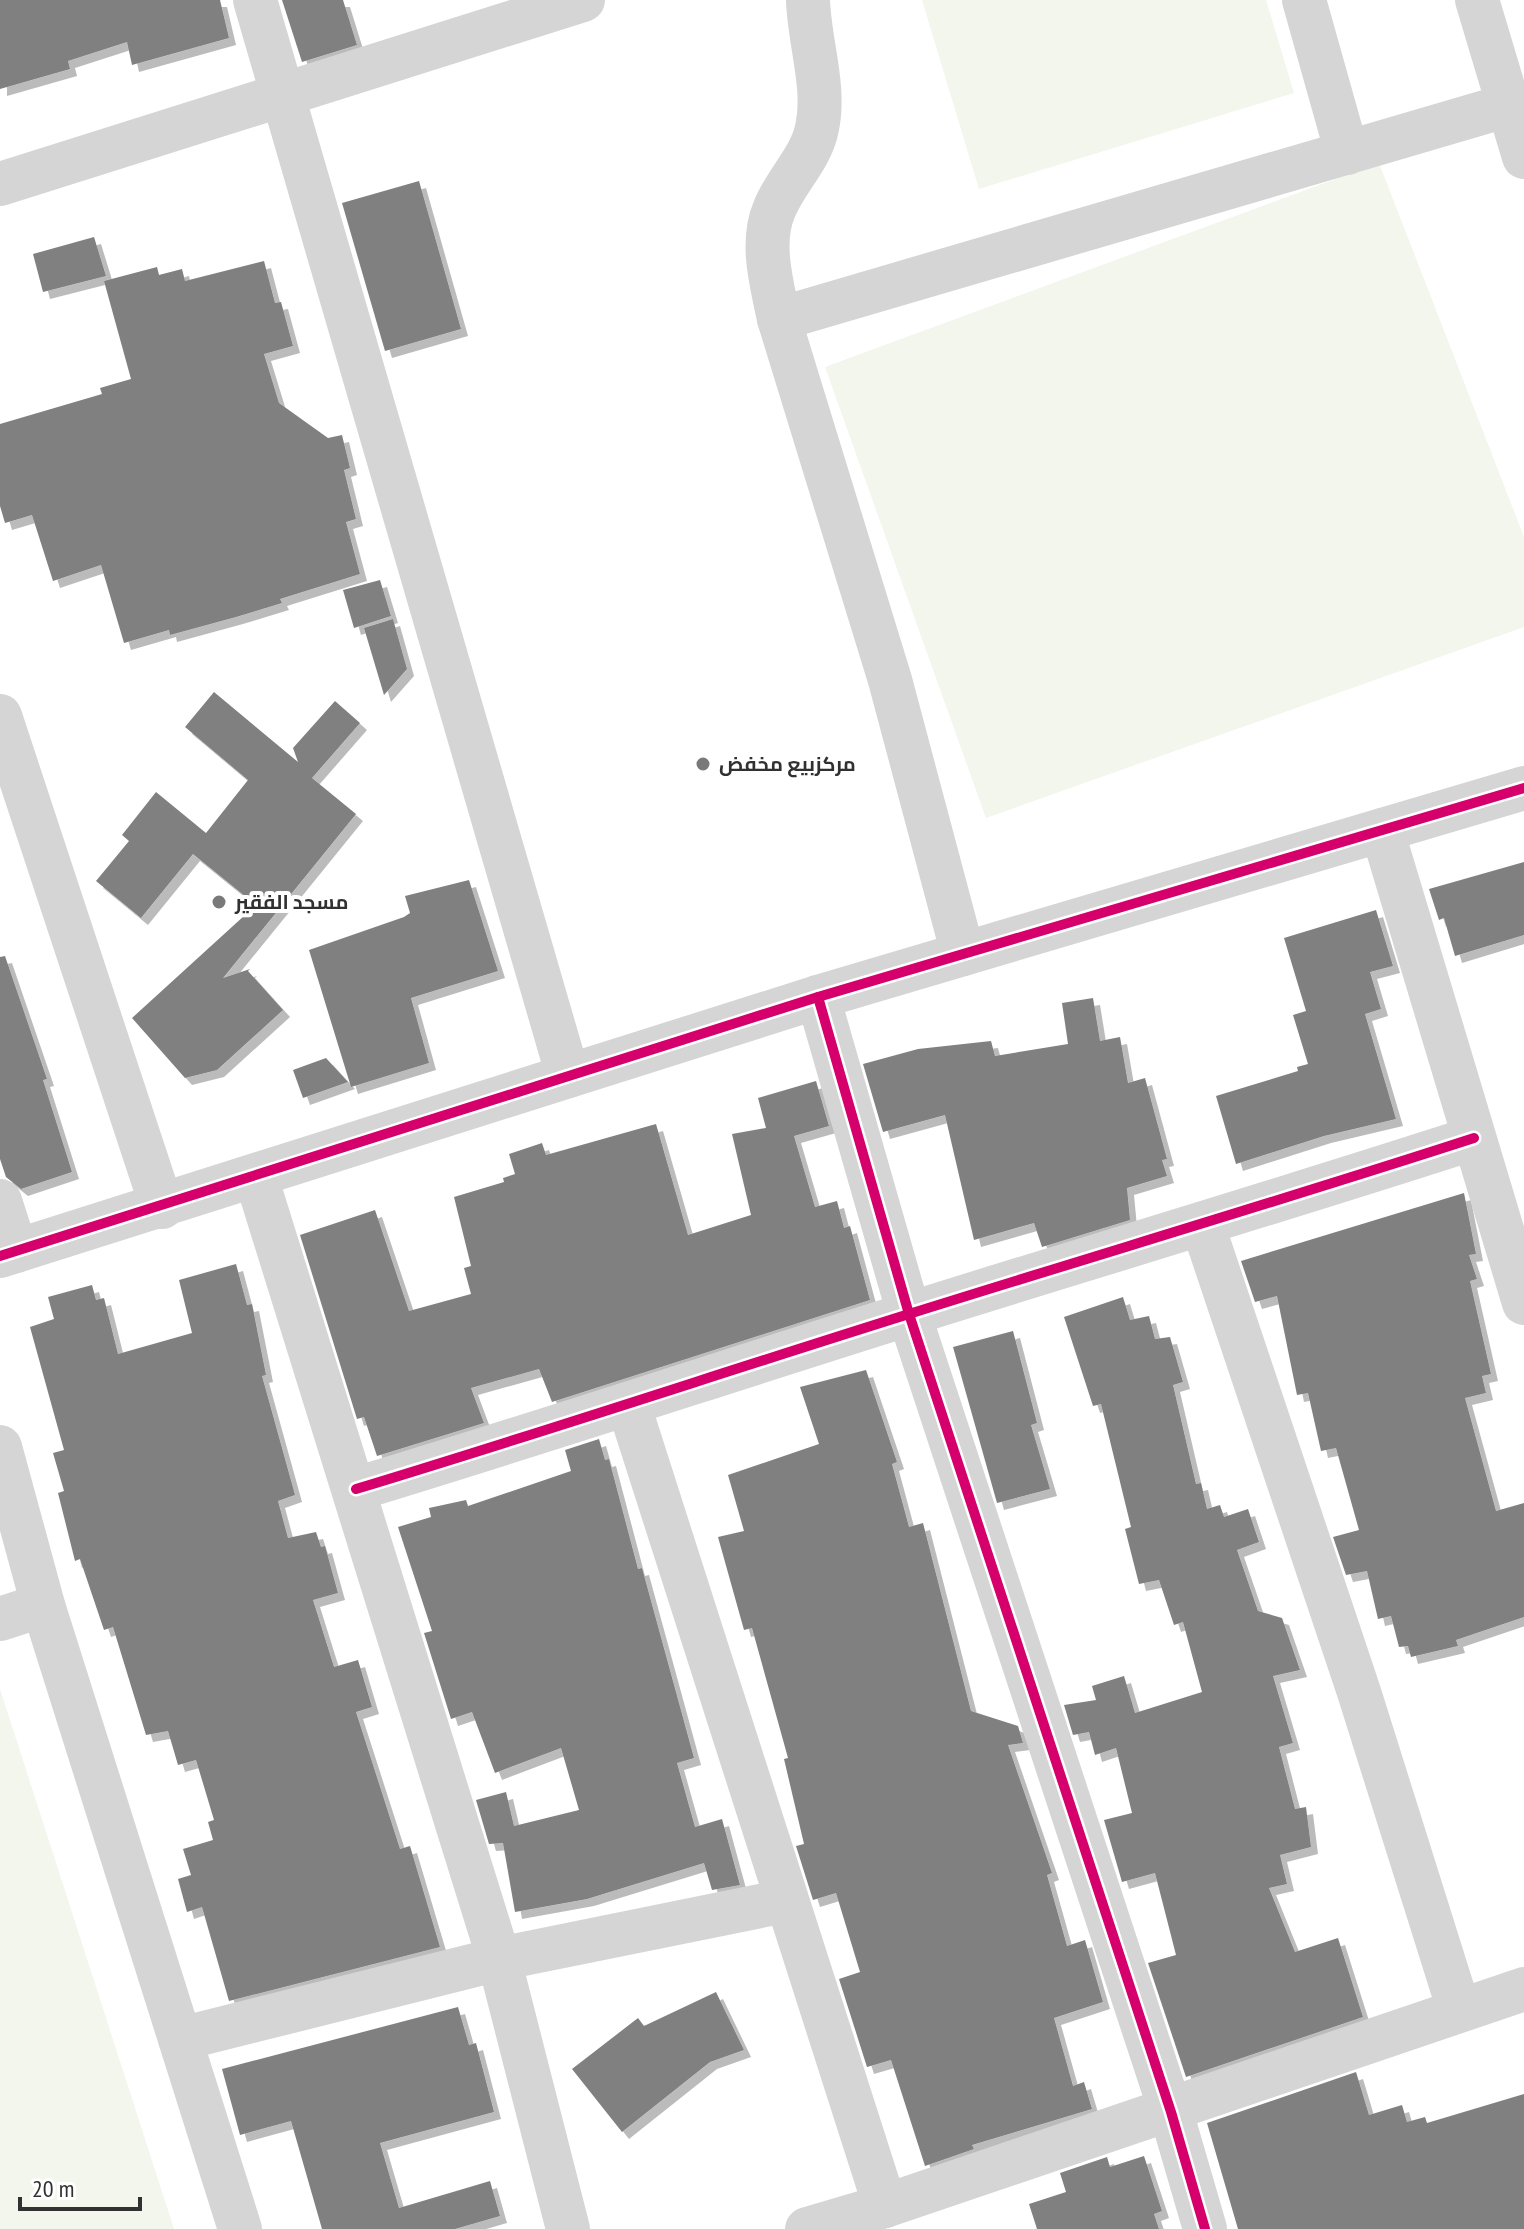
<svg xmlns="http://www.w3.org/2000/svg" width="1524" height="2229" viewBox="0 0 1524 2229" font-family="'PT Sans Narrow',Cairo,sans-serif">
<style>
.green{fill:#f2f6ed}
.building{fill:#808080;filter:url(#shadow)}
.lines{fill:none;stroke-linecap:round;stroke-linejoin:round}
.minor{stroke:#d5d5d5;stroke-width:44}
.cycleway-casing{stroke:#fff;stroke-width:15}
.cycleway{stroke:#d6006c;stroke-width:10}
.poi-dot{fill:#797979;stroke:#fff;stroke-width:3}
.labels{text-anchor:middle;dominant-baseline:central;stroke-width:8;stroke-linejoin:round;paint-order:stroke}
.poi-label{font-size:20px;font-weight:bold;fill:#313131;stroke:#fff;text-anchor:start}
</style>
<defs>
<filter id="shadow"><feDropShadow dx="7" dy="7" stdDeviation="0" flood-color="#0004"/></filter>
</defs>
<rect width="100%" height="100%" fill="#fff"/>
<g class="green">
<path d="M922,0H1266L1294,93L979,189Z"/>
<path d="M1379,163L1524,537V627L986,818L825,367Z"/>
<path d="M0,1689L174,2229H0Z"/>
</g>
<g class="building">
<path d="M0,0H220L229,38L132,65L127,42L68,61L70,69L0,89Z"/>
<path d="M282,0H343L357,45L302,62Z"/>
<path d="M419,181L461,329L385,351L342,203Z"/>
<path d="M94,237L106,276L43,292L33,254Z"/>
<path d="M264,261L275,303L281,302L293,346L264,354L279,403L328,438L342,435L350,468L344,470L356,519L346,522L360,574L280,599L282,603L236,617L170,635L169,630L124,643L101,565L53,581L32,515L5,523L0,506V424L102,394L100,388L131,379L104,281L157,267L159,275L182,269L185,281Z"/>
<path d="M380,580L391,616L354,628L343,590Z"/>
<path d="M393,619L407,669L384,695L364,628Z"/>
<path d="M214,692L298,762L293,748L335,701L360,723L312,778L356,814L223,978L250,969L248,971L283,1010L217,1070L185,1078L132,1018L256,905L193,854L141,918L96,881L129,841L122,835L156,792L206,833L248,780L185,727Z"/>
<path d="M1524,862V935L1455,956L1444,918L1439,920L1429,889Z"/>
<path d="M469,880L498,971L411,998L429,1063L351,1087L309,950L404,917L410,913L405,896Z"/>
<path d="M1376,910L1393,966L1370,972L1381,1009L1365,1014L1396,1119L1324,1136L1236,1164L1216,1096L1298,1071L1297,1067L1308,1064L1293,1015L1306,1011L1284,938Z"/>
<path d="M5,956L47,1079L43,1080L72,1172L21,1189L6,1177L0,1159V957Z"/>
<path d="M1093,998L1100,1041L1120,1037L1128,1083L1145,1078L1167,1159L1162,1160L1167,1176L1127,1188L1130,1220L1042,1247L1034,1223L974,1240L945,1115L883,1132L863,1064L918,1049L991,1041L995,1056L1068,1044L1062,1003Z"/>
<path d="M326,1058L348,1082L303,1098L293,1070Z"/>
<path d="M816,1081L829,1126L794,1136L815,1207L837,1201L844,1228L850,1226L870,1300L552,1402L539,1369L471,1388L484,1423L377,1456L364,1417L357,1419L300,1235L375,1210L409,1311L471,1294L464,1268L471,1266L454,1197L504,1182L503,1178L515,1174L509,1154L542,1143L546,1155L656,1124L688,1235L751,1215L732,1134L766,1128L758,1098Z"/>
<path d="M1464,1193L1476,1254L1469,1255L1477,1279L1470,1281L1491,1374L1482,1376L1486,1393L1465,1398L1496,1511L1524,1503V1617L1456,1640L1458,1646L1411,1657L1408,1646L1399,1647L1391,1616L1378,1619L1367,1571L1346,1575L1333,1537L1359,1530L1336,1448L1321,1451L1308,1393L1297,1395L1277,1296L1255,1302L1241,1261Z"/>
<path d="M236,1264L247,1305L252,1304L266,1375L262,1376L295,1495L278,1501L288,1538L316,1532L321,1547L325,1546L338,1593L313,1600L334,1667L358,1660L372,1707L356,1712L400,1849L410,1846L440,1947L229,2001L202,1907L187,1912L178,1879L191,1875L183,1849L213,1840L208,1822L214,1820L196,1760L178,1765L168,1731L146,1735L113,1627L104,1630L80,1559L75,1561L58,1493L64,1491L53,1453L64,1450L30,1327L54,1319L48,1297L92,1285L96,1300L104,1298L118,1354L192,1333L179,1280Z"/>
<path d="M1123,1297L1130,1320L1149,1316L1155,1339L1170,1337L1183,1382L1173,1385L1196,1484L1201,1483L1207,1509L1220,1505L1224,1517L1248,1509L1259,1542L1237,1550L1258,1611L1282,1618L1300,1670L1273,1676L1293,1743L1279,1747L1295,1809L1306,1807L1311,1847L1280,1855L1287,1884L1269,1888L1295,1952L1338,1938L1363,2017L1186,2077L1148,1963L1176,1955L1155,1873L1122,1882L1104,1820L1132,1813L1116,1748L1095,1755L1089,1732L1073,1735L1064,1705L1096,1700L1092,1686L1124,1676L1135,1713L1202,1692L1183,1622L1174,1625L1159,1580L1139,1584L1125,1529L1131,1527L1101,1404L1093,1406L1064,1317Z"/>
<path d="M1013,1331L1037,1423L1031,1425L1050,1489L997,1503L953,1347Z"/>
<path d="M866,1370L897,1462L892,1464L909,1527L923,1523L971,1711L1018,1726L1023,1743L1008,1745L1052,1873L1047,1875L1067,1946L1085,1940L1103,2002L1054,2018L1073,2086L1084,2082L1092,2109L972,2145L974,2149L925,2166L891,2060L867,2067L839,1979L860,1972L836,1893L813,1900L796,1846L804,1844L784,1759L788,1758L752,1628L744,1630L718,1537L744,1531L728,1475L819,1444L800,1387Z"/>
<path d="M599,1439L605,1460L609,1459L638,1569L642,1568L694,1758L677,1763L695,1827L722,1819L740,1885L712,1890L704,1863L587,1899L515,1912L503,1843L489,1844L476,1800L506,1792L514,1826L579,1810L561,1748L495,1773L472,1712L451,1719L424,1633L432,1631L398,1527L431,1517L429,1508L466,1500L468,1506L571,1471L565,1450Z"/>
<path d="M716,1992L744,2050L710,2062L622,2132L572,2069L638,2018L644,2026Z"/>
<path d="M458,2007L469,2045L476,2043L494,2112L380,2143L399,2208L490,2181L500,2216L455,2229H322L291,2121L240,2135L222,2069Z"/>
<path d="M1356,2072L1369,2115L1402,2105L1407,2122L1425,2117L1427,2123L1524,2094V2229H1238L1207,2123Z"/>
<path d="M1144,2156L1162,2211L1154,2214L1159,2229H1037L1029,2204L1066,2192L1060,2173L1107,2157L1110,2167Z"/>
</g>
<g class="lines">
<g class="minor">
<path d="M255,0L568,1076"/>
<path d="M808,0C809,41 826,87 817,128C811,159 785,181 774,210C760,243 772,285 779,319L890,680L963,954"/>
<path d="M1304,0L1347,153"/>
<path d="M1477,0L1524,157"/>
<path d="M0,184L583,0"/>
<path d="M779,319L1509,105"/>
<path d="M0,716L162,1207"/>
<path d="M1382,830L1524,1303"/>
<path d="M818,997L909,1314L1171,2112L1205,2229"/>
<path d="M256,1177L499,1959L568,2229"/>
<path d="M0,1201L16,1251"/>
<path d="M1203,1226L1359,1692L1459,2010"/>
<path d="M0,1256L818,997L1524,788"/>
<path d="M629,1406L885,2206L807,2229"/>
<path d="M0,1447L43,1605L240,2229"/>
<path d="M356,1489C541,1433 724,1372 909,1314C1097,1255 1286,1199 1474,1138"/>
<path d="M0,1619L43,1605"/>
<path d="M180,2039L499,1959L785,1901"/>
<path d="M885,2206L1524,1989"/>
</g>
<defs>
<g id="cycleway">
<path d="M818,997L909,1314L1171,2112L1205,2229"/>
<path d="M0,1256L818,997L1524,788"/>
<path d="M356,1489C541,1433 724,1372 909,1314C1097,1255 1286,1199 1474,1138"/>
</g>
</defs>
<use href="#cycleway" class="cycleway-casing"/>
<use href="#cycleway" class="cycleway"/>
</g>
<g class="poi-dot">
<circle cx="703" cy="764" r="8"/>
<circle cx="219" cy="902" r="8"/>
</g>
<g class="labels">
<g class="poi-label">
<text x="719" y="764">مركزبيع مخفض</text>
<text x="235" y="902">مسجد الفقير</text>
</g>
</g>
<path d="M20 2197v12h120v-12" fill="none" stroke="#313131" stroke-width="4"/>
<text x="32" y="2197" font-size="24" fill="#313131" stroke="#ffffff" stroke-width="6" paint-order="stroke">20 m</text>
</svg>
